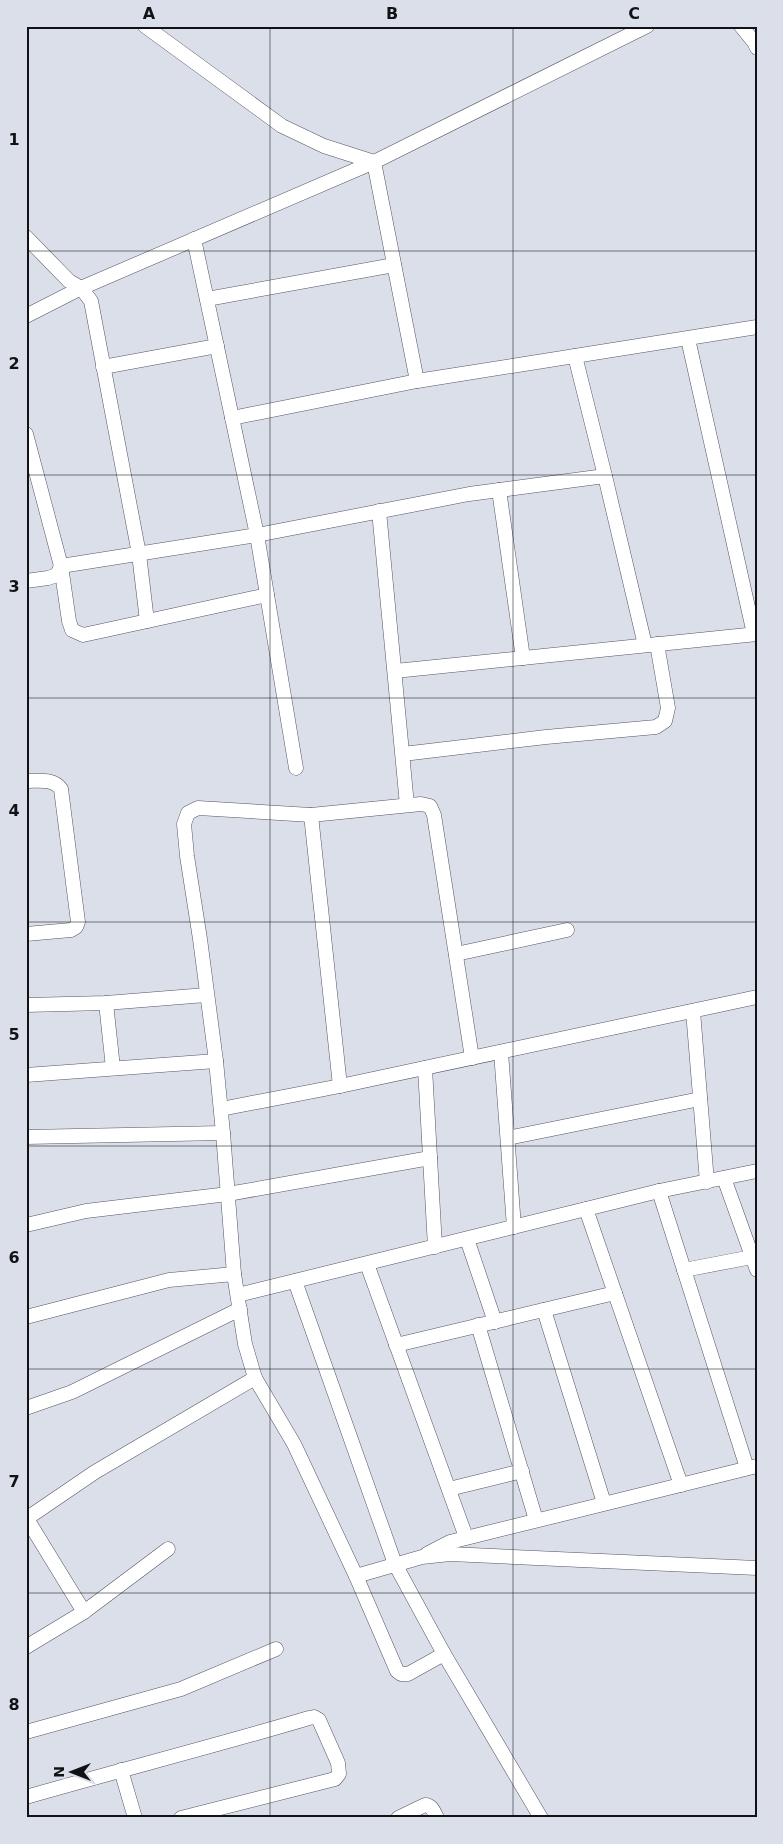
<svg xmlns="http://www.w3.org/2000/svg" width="783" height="1844" viewBox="0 0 783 1844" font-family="'DejaVu Sans',sans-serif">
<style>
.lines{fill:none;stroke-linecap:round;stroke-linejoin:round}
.street-casing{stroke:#53565f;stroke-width:15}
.street{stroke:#fff;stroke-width:14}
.grid{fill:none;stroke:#111216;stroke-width:1;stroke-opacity:0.55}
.neatline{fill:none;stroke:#111216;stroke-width:2}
.grid-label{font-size:16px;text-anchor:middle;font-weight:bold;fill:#111216}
</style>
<rect width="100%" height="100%" fill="#dbdfea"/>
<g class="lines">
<defs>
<g id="street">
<path d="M145,26L282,126L324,146L374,162L417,381"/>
<path d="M741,26L754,42L757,48"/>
<path d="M26,237L69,281L81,288L91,301L139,554L147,621"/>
<path d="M194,239L257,535L296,768"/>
<path d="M207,299L394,265"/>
<path d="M26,316L81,288L374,162L647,26"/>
<path d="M688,339L754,634"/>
<path d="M575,356L605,476L645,645"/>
<path d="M103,367L217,346"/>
<path d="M232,418L417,381L757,327"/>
<path d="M26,434L61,566L69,621L72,630L83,635L267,595"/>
<path d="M499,490L523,658"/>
<path d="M379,511L407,805"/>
<path d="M61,566L257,535L469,494L605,476"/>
<path d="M26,581L48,578L57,575L61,566"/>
<path d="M395,671L757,634"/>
<path d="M403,754L546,737L656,727L665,721L668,708L657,644"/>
<path d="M26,781C39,781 53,778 61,789L78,922L76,927L71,930L26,934"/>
<path d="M311,815L340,1086"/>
<path d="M456,954L567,930"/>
<path d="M106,1003L113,1068"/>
<path d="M26,1005L106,1003L206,995"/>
<path d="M693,1011L707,1182"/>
<path d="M501,1052L514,1227"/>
<path d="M425,1068L435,1247"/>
<path d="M26,1075L216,1061"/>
<path d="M221,1109L340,1086L757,997"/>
<path d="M26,1137L223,1133"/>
<path d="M508,1138L700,1099"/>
<path d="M724,1178L757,1270"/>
<path d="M659,1191L747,1468"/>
<path d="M586,1209L681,1485"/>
<path d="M26,1225L86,1211L228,1194L430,1158"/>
<path d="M467,1239L495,1322"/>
<path d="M367,1264L466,1537"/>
<path d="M684,1270L752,1257"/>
<path d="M295,1281L395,1564L444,1654L541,1818"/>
<path d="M238,1295L659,1191L757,1171"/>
<path d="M544,1310L604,1503"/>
<path d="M26,1317L169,1280L234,1274"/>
<path d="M478,1325L536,1520"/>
<path d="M396,1345L615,1293"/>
<path d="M26,1408L72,1392L240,1309"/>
<path d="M449,1489L522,1471"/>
<path d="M26,1519L95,1472L255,1378"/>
<path d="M27,1519L84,1612"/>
<path d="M427,1554L450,1542L757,1466"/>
<path d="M356,1576L422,1557L450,1554L757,1568"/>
<path d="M26,1647L84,1612L168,1549"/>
<path d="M444,1654L408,1674H401L397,1671L356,1576L294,1444L255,1378L245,1344L234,1274L223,1133L216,1061L200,939L187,856L184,824L188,813L198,808L311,815L421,804L430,806L434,815L472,1058"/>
<path d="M26,1732L181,1689L276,1649"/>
<path d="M121,1770L135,1818"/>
<path d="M26,1797C120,1770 215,1746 309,1718L314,1717L319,1720L338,1763L339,1774L335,1779L181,1818"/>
<path d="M398,1818L425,1805C432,1805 434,1812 437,1818"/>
</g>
</defs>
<use href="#street" class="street-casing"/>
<use href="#street" class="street"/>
</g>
<path class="grid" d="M270,26V1818M513,26V1818M26,251H757M26,475H757M26,698H757M26,922H757M26,1146H757M26,1369H757M26,1593H757"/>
<rect width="783" height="1844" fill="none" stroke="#dbdfea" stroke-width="55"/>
<g transform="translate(72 1772) rotate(270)" stroke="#dbdfea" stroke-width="4" paint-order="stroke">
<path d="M0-4L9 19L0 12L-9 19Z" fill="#111216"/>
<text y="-8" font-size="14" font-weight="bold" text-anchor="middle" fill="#111216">N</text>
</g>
<rect x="28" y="28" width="728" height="1788" class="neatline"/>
<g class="grid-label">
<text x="149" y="19">A</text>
<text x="392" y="19">B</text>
<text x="634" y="19">C</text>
<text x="14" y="145">1</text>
<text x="14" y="369">2</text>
<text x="14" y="592">3</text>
<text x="14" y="816">4</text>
<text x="14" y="1040">5</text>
<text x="14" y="1263">6</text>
<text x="14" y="1487">7</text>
<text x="14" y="1710">8</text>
</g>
</svg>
